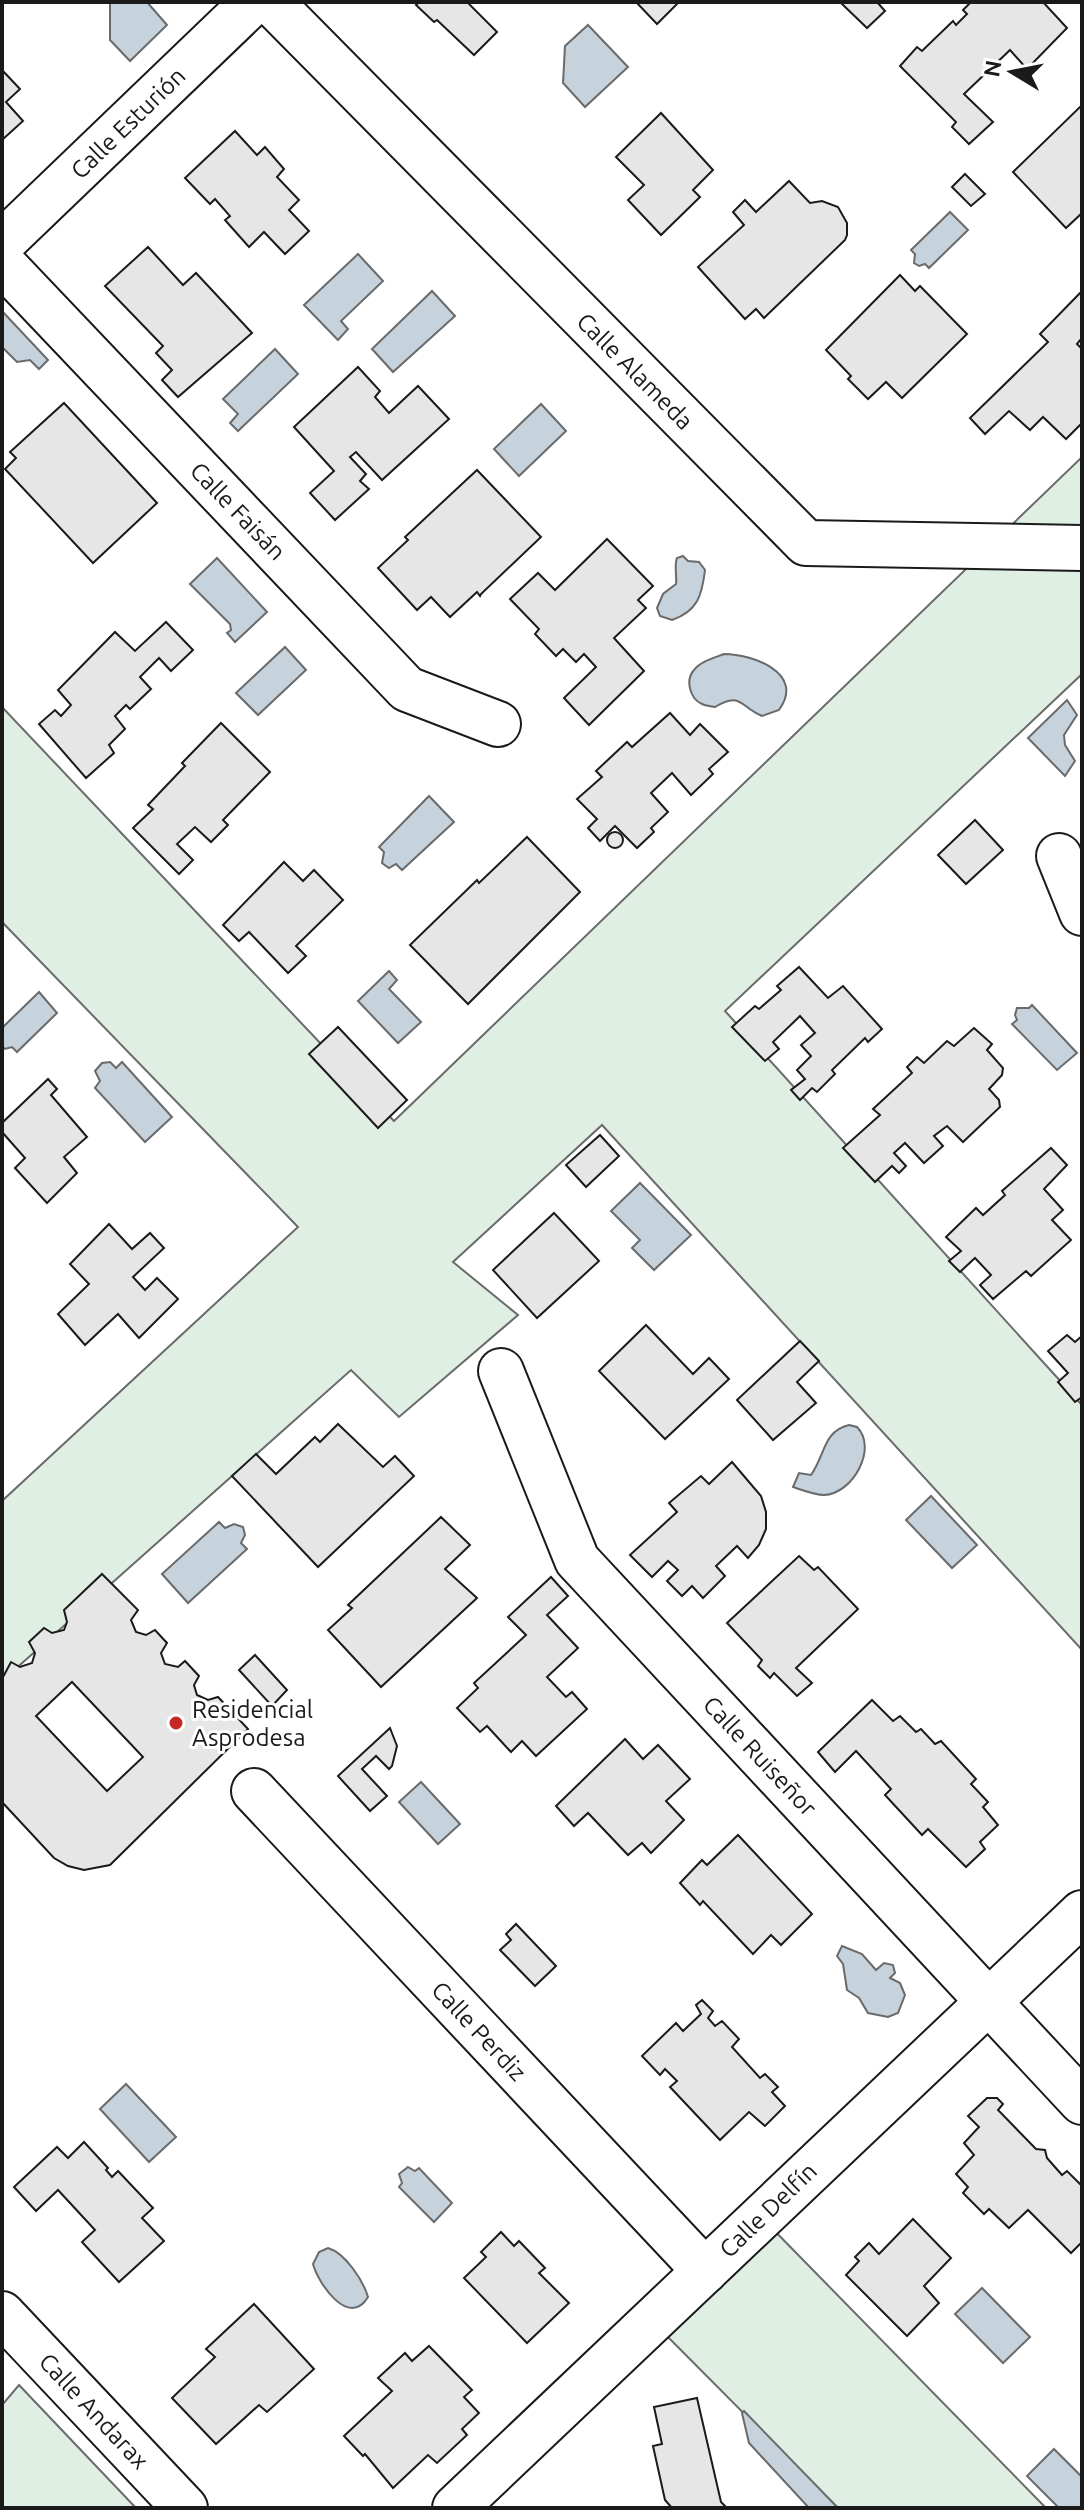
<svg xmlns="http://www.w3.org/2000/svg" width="1084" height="2510" viewBox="0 0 1084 2510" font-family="Ubuntu,sans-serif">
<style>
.green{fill:#e0efe3;stroke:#6a6a6a;stroke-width:2}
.water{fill:#c6d2dc;stroke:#6a6a6a;stroke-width:2}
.building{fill:#e6e6e6;stroke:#1a1a1a;stroke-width:2;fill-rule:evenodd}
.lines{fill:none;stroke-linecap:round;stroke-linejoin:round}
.minor-casing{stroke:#1a1a1a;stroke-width:48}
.minor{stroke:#fff;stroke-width:44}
.poi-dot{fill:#c62828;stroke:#fff;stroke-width:3}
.labels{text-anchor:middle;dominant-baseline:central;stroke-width:6;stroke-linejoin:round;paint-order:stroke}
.street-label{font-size:24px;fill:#1a1a1a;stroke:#fff}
.poi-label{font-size:24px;fill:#1a1a1a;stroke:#fff;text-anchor:start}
</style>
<rect width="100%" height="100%" fill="#fff"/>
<g class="green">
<path d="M1082,457V674L725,1011L1082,1405V1650L602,1125L453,1262L518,1315L399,1417L351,1370L2,1681V1501L298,1227L2,922V707L394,1121Z"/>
<path d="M761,2217L1046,2508H838L652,2321Z"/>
<path d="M19,2385L136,2508H2V2405Z"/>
</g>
<g class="water">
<path d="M110,2H147L167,25L130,61L110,40Z"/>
<path d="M588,25L628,67L585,107L563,83L565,46Z"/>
<path d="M950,212L968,230L929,268L925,264L919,266L914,263L915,254L911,250Z"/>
<path d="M358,254L383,281L341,321L348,329L338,340L304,305Z"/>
<path d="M432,291L455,316L393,372L372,349Z"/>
<path d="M2,311L48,360L39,369L30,360L17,362L2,347Z"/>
<path d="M275,349L298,374L238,431L230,423L238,414L223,399Z"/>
<path d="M541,404L566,431L519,476L494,449Z"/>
<path d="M683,556L688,561L699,562L705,570C702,595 698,611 672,620L660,616L657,608L663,594L676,584C677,576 674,565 677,558Z"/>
<path d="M217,558L267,612L235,642L227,633L231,630L230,624L190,584Z"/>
<path d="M285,647L306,670L258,715L236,693Z"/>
<path d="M724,654C752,654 806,673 779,710L762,716C740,707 741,691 715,707C711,706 706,706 702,704C690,699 685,680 694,670C701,661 714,658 724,654Z"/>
<path d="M1067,700L1077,715L1064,735L1065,745L1075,761L1065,776L1028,738Z"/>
<path d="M429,796L454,822L402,870L396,864L389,868L382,863L384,852L379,847Z"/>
<path d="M389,971L397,980L389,989L421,1022L398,1043L358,1001Z"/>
<path d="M39,992L57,1013L17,1052L12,1047L5,1049L2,1046V1028Z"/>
<path d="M1032,1005L1077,1053L1057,1070L1012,1024L1017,1020L1015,1015L1017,1008H1029Z"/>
<path d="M110,1062L116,1068L122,1062L172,1117L145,1142L95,1088L100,1081L95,1071L102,1063Z"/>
<path d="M640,1183L691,1235L654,1270L632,1248L640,1240L611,1211Z"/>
<path d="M849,1425L857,1427C878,1448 853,1494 824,1495C815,1495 802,1490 793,1487L799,1473L811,1475C825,1456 823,1431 849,1425Z"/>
<path d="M931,1496L977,1545L952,1568L906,1520Z"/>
<path d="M219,1522L225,1528L234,1524L243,1527L245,1535L241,1543L247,1549L188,1603L162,1574Z"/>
<path d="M421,1782L460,1824L438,1844L399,1802Z"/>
<path d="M842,1946L862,1954L876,1970L884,1963L893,1965L895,1973L890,1978L900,1983L905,1995L898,2013L888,2017L868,2013L859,1998L847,1990L843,1964L837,1956Z"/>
<path d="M126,2084L176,2137L149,2162L100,2109Z"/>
<path d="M408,2167L415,2171L419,2168L452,2203L434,2222L399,2187L402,2183L399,2174Z"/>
<path d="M328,2248C345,2253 363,2280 368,2297C349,2329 318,2283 313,2264L319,2252Z"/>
<path d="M982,2288L1030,2337L1003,2363L955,2314Z"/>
<path d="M744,2411L838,2508H809L749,2443L742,2413Z"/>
<path d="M1054,2449L1082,2477V2508H1059L1027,2476Z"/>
</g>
<g class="building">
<path d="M419,2H472L469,4L497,32L474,55L437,20L434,22L416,5Z"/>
<path d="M636,2H679L657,24Z"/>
<path d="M840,2H877L885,11L867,28Z"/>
<path d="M971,2H1043L1067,28L1027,69L1010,50L964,94L993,122L969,144L952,127L956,122L900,66L917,47L922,51L953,21L956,25L967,14L963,10Z"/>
<path d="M2,70L20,89L6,102L23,121L2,140Z"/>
<path d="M1082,105V213L1066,228L1013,172Z"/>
<path d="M661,113L713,170L693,190L700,197L661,235L628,200L644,185L616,157Z"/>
<path d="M235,131L257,155L265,147L284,169L277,177L299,200L289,210L309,231L285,254L264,232L249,247L225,220L230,216L215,199L210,204L185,178Z"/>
<path d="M965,174L985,194L971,206L952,187Z"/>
<path d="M789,181L810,203L822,201L838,207L847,223V235L845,240L764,318L756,309L745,319L698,267L744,225L733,212L745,200L756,212Z"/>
<path d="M148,247L183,285L196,273L252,333L178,397L162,380L172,370L156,353L163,346L105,286Z"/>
<path d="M900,275L915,291L920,286L967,334L902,398L886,382L868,399L848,379L851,376L826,350Z"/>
<path d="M1082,291V338L1077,344L1082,349V423L1066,439L1043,417L1030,430L1009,411L985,434L970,418L1048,342L1040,334Z"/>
<path d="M358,367L380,391L375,397L389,413L418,386L449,419L382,480L356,452L350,457L366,474L360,481L369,489L335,520L310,493L334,471L294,427Z"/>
<path d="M64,403L157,503L93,563L5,469L16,458L10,452Z"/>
<path d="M477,470L541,537L481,594L480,596L477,592L450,617L431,597L417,610L378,568L408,540L405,537Z"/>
<path d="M607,539L653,586L638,600L646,608L614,638L644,671L589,725L564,698L596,667L584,654L576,662L563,649L556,656L535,634L539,629L510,599L538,573L555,590Z"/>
<path d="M166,622L193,650L171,671L159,658L140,677L151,689L130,709L126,705L115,716L125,729L109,745L114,753L86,778L39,724L55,710L61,716L71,705L58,690L115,632L135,651Z"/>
<path d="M670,713L690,735L700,724L728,752L709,769L713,774L691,795L672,773L651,793L668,812L651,828L654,832L637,848L615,826L600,841L588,828L597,819L577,799L602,777L596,771L627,742L632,747Z"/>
<path d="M221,723L270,772L223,820L228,825L211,842L195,827L177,844L193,860L179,874L133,828L153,809L148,805L185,766L182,763Z"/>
<path d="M975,820L1003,850L966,884L938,855Z"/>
<circle cx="615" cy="840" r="8"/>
<path d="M527,837L580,892L468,1004L410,945L477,880L479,883Z"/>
<path d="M284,862L303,881L314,870L343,900L296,946L306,956L288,973L249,932L239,941L223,925Z"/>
<path d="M799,967L828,998L843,986L882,1029L868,1042L865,1038L832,1070L835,1074L817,1092L812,1088L800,1100L791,1090L805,1079L797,1070L811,1056L801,1045L815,1033L800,1016L773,1042L779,1049L765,1061L732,1027L755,1006L759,1009L781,990L777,986Z"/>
<path d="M338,1027L407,1100L378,1128L309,1054Z"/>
<path d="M974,1028L992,1044L987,1050L1003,1068L1002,1075L989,1089L999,1100L1000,1107L963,1142L947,1126L934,1136L943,1146L924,1163L905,1143L894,1153L906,1166L899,1173L892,1166L875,1182L843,1148L880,1115L873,1109L912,1073L907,1067L917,1057L924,1063L947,1041L954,1046Z"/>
<path d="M48,1079L57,1089L51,1095L87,1137L64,1157L77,1173L47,1203L15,1168L25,1158L2,1132V1123Z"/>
<path d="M600,1135L619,1156L586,1187L566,1165Z"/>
<path d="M1051,1148L1067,1165L1044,1189L1063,1210L1052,1220L1071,1240L1031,1276L1026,1271L993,1299L980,1285L991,1275L975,1258L960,1272L949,1261L961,1251L946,1237L976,1208L983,1215L1005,1195L1002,1191Z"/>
<path d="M554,1213L599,1261L537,1318L493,1270Z"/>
<path d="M109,1224L132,1249L150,1233L164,1248L133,1277L145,1290L157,1278L178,1299L139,1338L118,1314L85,1345L58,1314L89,1284L70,1264Z"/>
<path d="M646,1325L693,1374L709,1358L729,1379L665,1439L599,1371Z"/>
<path d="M1067,1335L1075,1342L1082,1336V1397L1075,1402L1058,1382L1068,1373L1048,1351Z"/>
<path d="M800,1341L819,1361L797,1382L816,1403L773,1440L737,1400Z"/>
<path d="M338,1424L383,1467L395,1456L414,1476L318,1567L232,1476L256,1454L276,1474L315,1437L320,1442Z"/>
<path d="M732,1462L761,1496L766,1512V1529L759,1545L748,1558L737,1546L716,1566L725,1576L703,1598L692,1586L682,1596L667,1581L678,1570L668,1561L652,1577L630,1555L677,1512L669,1503L701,1476L709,1484Z"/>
<path d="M441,1517L470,1545L445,1569L477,1598L381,1687L328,1630L352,1608L348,1605Z"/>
<path d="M799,1556L814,1570L818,1567L858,1609L796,1668L812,1683L797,1696L774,1673L770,1678L758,1666L762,1660L727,1623Z"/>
<path d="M102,1574L138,1610L131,1620L136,1632L146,1635L155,1630L167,1643L161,1653L165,1664L178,1667L185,1661L199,1676L194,1685L197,1695L208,1700L218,1697L248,1729L110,1865L84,1870L68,1866L54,1858L2,1802V1679L11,1662L20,1667L32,1663L35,1653L29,1642L44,1628L52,1633L64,1630L67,1622L64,1610ZM72,1682L143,1757L107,1791L36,1716Z"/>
<path d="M551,1577L568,1596L547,1615L578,1648L547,1677L566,1697L572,1692L587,1709L536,1756L522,1741L511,1752L487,1726L480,1732L457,1708L478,1688L474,1683L526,1635L508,1617Z"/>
<path d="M255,1655L287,1690L272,1706L239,1670Z"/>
<path d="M872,1700L893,1721L900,1716L916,1732L921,1729L935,1744L941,1741L976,1779L971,1784L988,1802L983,1807L998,1825L980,1842L985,1849L966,1867L928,1829L922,1835L885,1795L891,1789L856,1751L835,1772L818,1752Z"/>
<path d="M390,1728L397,1746L392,1766L389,1769L376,1756L362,1769L387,1796L370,1811L338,1776Z"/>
<path d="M625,1739L643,1759L658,1745L690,1779L666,1801L684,1820L651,1853L642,1843L628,1855L588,1813L574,1826L556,1806Z"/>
<path d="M738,1835L812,1914L781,1945L771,1935L753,1954L703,1901L700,1905L680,1883L702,1860L707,1865Z"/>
<path d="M516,1924L556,1966L535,1986L500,1950L511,1940L506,1934Z"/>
<path d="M702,2000L713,2011L708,2018L715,2026L722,2021L739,2039L732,2047L760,2078L765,2074L778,2087L772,2092L785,2106L765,2126L749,2112L720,2140L670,2087L677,2081L665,2069L660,2075L642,2056L676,2023L683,2031L701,2014L696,2005Z"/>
<path d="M987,2098H997L1003,2104L998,2110L1036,2149L1045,2150L1047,2158L1062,2175L1067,2171L1082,2186V2242L1071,2253L1028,2210L1009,2228L989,2209L984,2214L963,2193L968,2187L956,2174L974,2155L964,2143L979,2127L968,2116Z"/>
<path d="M84,2142L108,2168L106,2170L112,2177L118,2171L153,2208L142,2218L164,2241L119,2282L82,2242L95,2230L58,2190L36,2211L14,2187L57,2147L68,2158Z"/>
<path d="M913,2219L951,2258L924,2286L939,2303L907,2336L846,2275L859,2261L855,2257L869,2243L879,2254Z"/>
<path d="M501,2232L514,2246L519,2241L545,2268L539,2273L569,2303L527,2343L464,2278L486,2257L481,2252Z"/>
<path d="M254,2304L314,2369L267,2412L259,2405L216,2444L172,2398L215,2357L206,2349Z"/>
<path d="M429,2346L472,2390L464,2397L479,2413L462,2429L467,2435L437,2463L428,2455L393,2488L365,2454L363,2456L344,2436L392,2391L378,2378L405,2353L412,2361Z"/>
<path d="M697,2398L721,2502L727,2508H672L665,2500L653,2446L662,2444L654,2407Z"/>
</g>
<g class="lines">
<defs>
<g id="minor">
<path d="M271,2L806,543L1082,548"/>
<path d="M2,243L253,2"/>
<path d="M2,263L407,689L498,724"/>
<path d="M1059,856L1082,913"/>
<path d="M501,1371L577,1560L1082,2102"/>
<path d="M254,1791L705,2271"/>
<path d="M2,2314L185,2508"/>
<path d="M455,2508L1082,1913"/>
</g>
</defs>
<use href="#minor" class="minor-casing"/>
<use href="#minor" class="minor"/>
</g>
<circle class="poi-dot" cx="176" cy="1723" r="8"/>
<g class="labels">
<g class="street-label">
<text transform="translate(128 123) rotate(-44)">Calle Esturión</text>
<text transform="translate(635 371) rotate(45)">Calle Alameda</text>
<text transform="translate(238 511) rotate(46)">Calle Faisán</text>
<text transform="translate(760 1756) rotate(47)">Calle Ruiseñor</text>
<text transform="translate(479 2031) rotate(47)">Calle Perdiz</text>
<text transform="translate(768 2210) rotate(-44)">Calle Delfín</text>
<text transform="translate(94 2411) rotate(47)">Calle Andarax</text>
</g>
<g class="poi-label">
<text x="192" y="1709">Residencial<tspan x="192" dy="28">Asprodesa</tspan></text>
</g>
</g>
<rect width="1084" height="2510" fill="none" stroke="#1a1a1a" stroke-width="8"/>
<g transform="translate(1012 72) rotate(280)" stroke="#ffffff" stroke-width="6" paint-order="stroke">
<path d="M0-6L14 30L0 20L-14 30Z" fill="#1a1a1a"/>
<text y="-12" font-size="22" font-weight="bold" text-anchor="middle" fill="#1a1a1a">N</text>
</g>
</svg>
